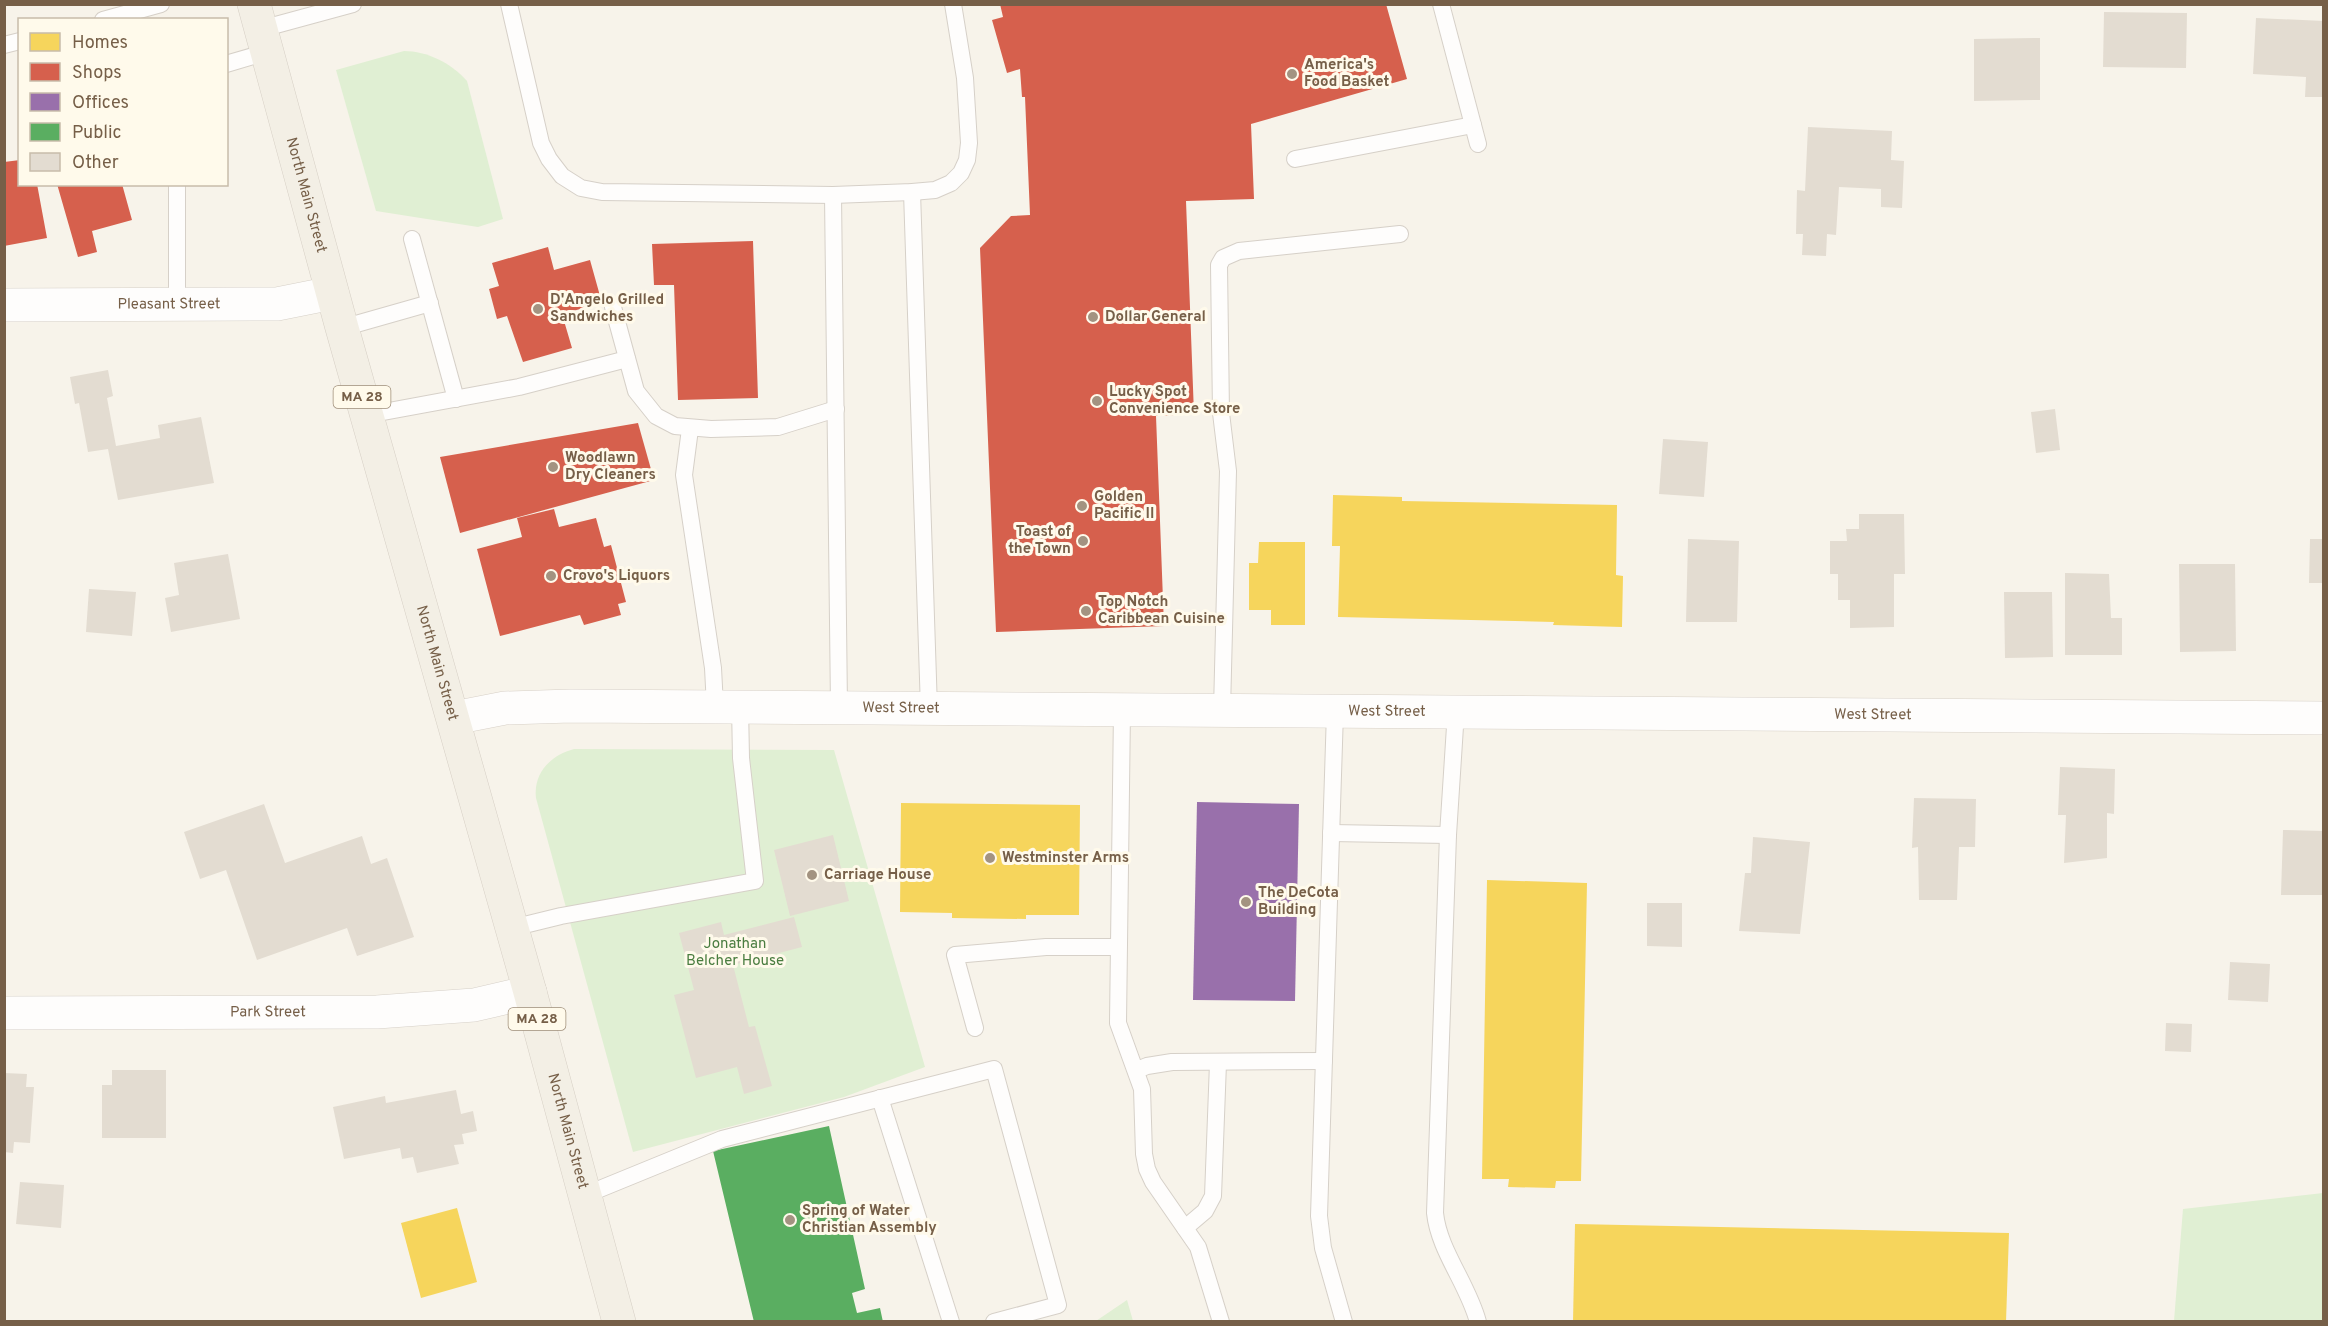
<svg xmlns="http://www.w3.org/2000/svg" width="2328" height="1326" viewBox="0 0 2328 1326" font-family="Overpass,sans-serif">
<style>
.green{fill:#e0efd3}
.homes{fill:#f6d55c}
.shops{fill:#d6604d}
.offices{fill:#9970ab}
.public{fill:#5aae61}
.building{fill:#e3dcd1}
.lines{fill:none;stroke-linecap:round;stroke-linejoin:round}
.service-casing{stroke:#d6d0c8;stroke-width:18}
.minor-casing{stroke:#d6d0c8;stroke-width:34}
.tertiary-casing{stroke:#d6d0c8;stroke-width:34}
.secondary-casing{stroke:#d7d0c7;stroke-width:34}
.primary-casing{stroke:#d6cfc5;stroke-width:34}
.service{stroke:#fefdfc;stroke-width:16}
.minor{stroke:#fefdfc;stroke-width:33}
.tertiary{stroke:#fefdfc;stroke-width:33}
.secondary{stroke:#fefdfc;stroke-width:33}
.primary{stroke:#f3efe5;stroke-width:33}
.poi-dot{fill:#a39381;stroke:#fffaeb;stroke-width:2}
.labels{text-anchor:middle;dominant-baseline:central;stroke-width:6;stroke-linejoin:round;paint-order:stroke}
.shield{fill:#fffaeb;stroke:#9f8e79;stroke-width:1.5}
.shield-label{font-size:14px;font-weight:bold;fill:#765f48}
.poi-label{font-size:15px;font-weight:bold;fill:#765f48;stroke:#fffaeb;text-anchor:start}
.street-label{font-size:15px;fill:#765f48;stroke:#fffaeb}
.park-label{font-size:15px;fill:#4a7d40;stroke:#fffaeb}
</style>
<rect width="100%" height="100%" fill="#f7f3ea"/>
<g class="green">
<path d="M404,51C427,51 451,63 467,81L503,219L478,227L376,211L336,70Z"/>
<path d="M574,749L834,750L925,1067L844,1097L633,1152L536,798C533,773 551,755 574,749Z"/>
<path d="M2323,1193V1321H2174L2183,1209Z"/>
<path d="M1127,1300L1133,1321H1096Z"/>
</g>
<g class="homes">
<path d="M1333,495L1402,497V501L1617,505L1616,575L1623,576L1622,627L1553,625L1554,622L1338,617L1340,546H1332Z"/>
<path d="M1259,542H1305V625H1271V610H1249V563H1258Z"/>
<path d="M901,803L1080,805L1079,915H1026V919L952,918V913L900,912Z"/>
<path d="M1487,880L1587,883L1581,1181H1556L1555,1188L1508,1187L1509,1179H1482Z"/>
<path d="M457,1208L477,1282L421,1298L401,1223Z"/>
<path d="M1575,1224L2009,1233L2006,1322H1573Z"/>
</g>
<g class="shops">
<path d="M1000,4H1386L1407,79L1251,124L1254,199L1186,201L1194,414L1156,416L1164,626L996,632L980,248L1011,216L1030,215L1025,97H1022L1020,69L1007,73L992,20L1003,17Z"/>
<path d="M20,160V184H37L47,238L4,246V162Z"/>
<path d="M57,184H122L132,220L92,231L97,252L78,257Z"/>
<path d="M753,241L758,398L678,400L674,285H654L652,244Z"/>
<path d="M548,247L554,270L590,260L602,303L562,314L572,348L523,362L507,316L497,319L489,289L499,286L492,263Z"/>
<path d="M638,423L654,480L460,533L440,457Z"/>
<path d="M554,509L559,527L596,518L604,547L611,545L626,602L618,604L621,615L584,625L580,615L500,636L477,549L522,537L517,518Z"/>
</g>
<path class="offices" d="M1197,802L1299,804L1295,1001L1193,1000Z"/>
<path class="public" d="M829,1126L865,1289L852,1293L857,1313L880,1308L883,1322H754L713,1151Z"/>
<g class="building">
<path d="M2104,12L2187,13L2186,68L2103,67Z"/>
<path d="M2256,18L2324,21V97H2305L2306,77L2253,74Z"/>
<path d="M2040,38V100L1974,101V39Z"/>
<path d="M1808,127L1892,131L1891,160L1904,161L1902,208L1881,207V189L1839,187L1836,235L1827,234L1826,256L1802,255L1803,234H1796L1797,190L1805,191Z"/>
<path d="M108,370L113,396L107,398L116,446L160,438L158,425L201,417L214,483L118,500L108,449L88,452L79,403L75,404L70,377Z"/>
<path d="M2055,409L2060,450L2036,453L2031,412Z"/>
<path d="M1663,439L1708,442L1704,497L1659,494Z"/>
<path d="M1859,514H1904L1905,574H1894V627L1850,628V600H1838V574H1830V541H1847L1846,529H1859Z"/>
<path d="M1688,539L1739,541L1737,622H1686Z"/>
<path d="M2310,539H2324V583H2309Z"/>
<path d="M228,554L240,619L171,632L165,598L179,595L174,563Z"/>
<path d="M2179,564H2235L2236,651L2180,652Z"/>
<path d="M2065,573L2109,574L2111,618H2122V655H2065Z"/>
<path d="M89,589L136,592L132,636L86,632Z"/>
<path d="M2004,592H2052L2053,657L2005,658Z"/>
<path d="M2060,767L2115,769L2114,814L2107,813V858L2064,863L2066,815H2058Z"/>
<path d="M1914,798L1976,799L1975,847H1959L1957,900H1919L1918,847L1912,848Z"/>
<path d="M264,804L285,863L362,836L371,864L387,858L414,937L357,956L347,928L257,960L226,870L200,879L184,832Z"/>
<path d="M2283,830L2324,831V895H2281Z"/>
<path d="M833,835L849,901L790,916L774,850Z"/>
<path d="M1753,837L1810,842L1800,934L1739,931L1745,873H1751Z"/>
<path d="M1647,903H1682V947L1647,946Z"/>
<path d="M794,917L802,947L733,965L749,1027L755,1026L772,1086L744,1094L737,1067L696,1078L674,995L694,990L679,933L721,922L724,935Z"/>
<path d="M2230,962L2270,964L2268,1002L2228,1000Z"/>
<path d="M2166,1023L2192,1024L2191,1052L2165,1051Z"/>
<path d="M112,1070H166V1138H102V1085H112Z"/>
<path d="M4,1073L27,1074L26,1087H34L30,1143L14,1142L13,1153L4,1152Z"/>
<path d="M456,1090L461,1114L473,1111L477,1131L462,1134L464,1144L454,1145L459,1164L417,1173L413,1157L402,1159L400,1148L344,1159L333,1107L385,1096L386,1103Z"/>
<path d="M20,1182L64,1185L61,1228L16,1224Z"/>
</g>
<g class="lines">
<defs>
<g id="service">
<path d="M509,4L541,143L549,159L562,176L581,188L602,192L833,195L912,192L935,190L951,183L961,173L967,160L969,143L965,78L953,4"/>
<path d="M1441,4L1478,144"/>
<path d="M103,20L161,4"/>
<path d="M261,29L353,4"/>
<path d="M4,45L20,41"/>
<path d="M226,64L267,52"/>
<path d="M1295,159L1473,125"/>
<path d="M912,192L929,709"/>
<path d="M833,195L839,707"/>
<path d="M412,239L456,399"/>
<path d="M177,305V184"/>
<path d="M613,307L636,391L656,416L675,426L711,429L778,427L836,409"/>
<path d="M342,328L430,303"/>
<path d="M367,415L519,387L627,359"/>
<path d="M690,429L684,475L713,668L715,706"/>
<path d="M1122,710L1118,1023L1142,1089L1144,1154L1147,1169L1153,1182L1198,1247L1221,1322"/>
<path d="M1222,710L1228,471L1221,413L1219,265L1223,258L1239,251L1400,234"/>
<path d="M1456,711L1448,835L1435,1213C1439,1251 1468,1284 1478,1322"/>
<path d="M1335,712L1319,1216L1323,1248L1344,1322"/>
<path d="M1331,833L1448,835"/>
<path d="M512,928L561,916L755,881L741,758L740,706"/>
<path d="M975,1028L955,955L1046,947H1118"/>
<path d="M1137,1070L1147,1066L1172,1062L1324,1061"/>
<path d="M880,1098L951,1322"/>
<path d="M585,1195L722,1139L994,1069L1058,1305L994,1322"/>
<path d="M1185,1228L1205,1211L1213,1196L1218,1063"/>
</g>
<g id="minor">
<path id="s1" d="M4,1013L377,1012L474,1005L530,992"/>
</g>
<g id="tertiary">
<path id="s2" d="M4,305L277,304L332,293"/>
</g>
<g id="secondary">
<path id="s3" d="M454,718L505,708L571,706L2324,718"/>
</g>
<g id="primary">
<path id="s4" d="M254,4L342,328L530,992L619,1322"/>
</g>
</defs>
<use href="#service" class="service-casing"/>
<use href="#minor" class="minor-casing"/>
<use href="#tertiary" class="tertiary-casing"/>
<use href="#secondary" class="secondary-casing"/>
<use href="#primary" class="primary-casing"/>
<use href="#service" class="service"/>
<use href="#minor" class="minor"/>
<use href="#tertiary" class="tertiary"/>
<use href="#secondary" class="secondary"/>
<use href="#primary" class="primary"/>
</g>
<g class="poi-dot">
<circle cx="1292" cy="74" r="6"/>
<circle cx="538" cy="309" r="6"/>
<circle cx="1093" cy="317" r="6"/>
<circle cx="1097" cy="401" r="6"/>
<circle cx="553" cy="467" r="6"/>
<circle cx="1082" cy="506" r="6"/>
<circle cx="1083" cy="541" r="6"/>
<circle cx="551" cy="576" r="6"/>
<circle cx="1086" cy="611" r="6"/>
<circle cx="990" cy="858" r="6"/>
<circle cx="812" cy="875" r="6"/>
<circle cx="1246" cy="902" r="6"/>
<circle cx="790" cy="1220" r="6"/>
</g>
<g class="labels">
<g class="shield">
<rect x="333.5" y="386" width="57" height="22" rx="4.5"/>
<rect x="508.5" y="1008" width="57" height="22" rx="4.5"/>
</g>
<g class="shield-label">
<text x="362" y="397">MA 28</text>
<text x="537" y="1019">MA 28</text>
</g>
<g class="poi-label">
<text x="1304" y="65">America's<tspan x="1304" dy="17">Food Basket</tspan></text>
<text x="550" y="300">D'Angelo Grilled<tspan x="550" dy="17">Sandwiches</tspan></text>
<text x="1105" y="317">Dollar General</text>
<text x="1109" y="392">Lucky Spot<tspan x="1109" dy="17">Convenience Store</tspan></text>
<text x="565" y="458">Woodlawn<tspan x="565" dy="17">Dry Cleaners</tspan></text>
<text x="1094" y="497">Golden<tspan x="1094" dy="17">Pacific II</tspan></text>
<text x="1071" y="532" text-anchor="end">Toast of<tspan x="1071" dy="17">the Town</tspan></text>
<text x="563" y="576">Crovo's Liquors</text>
<text x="1098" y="602">Top Notch<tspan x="1098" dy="17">Caribbean Cuisine</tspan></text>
<text x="1002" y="858">Westminster Arms</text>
<text x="824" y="875">Carriage House</text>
<text x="1258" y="893">The DeCota<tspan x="1258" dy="17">Building</tspan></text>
<text x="802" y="1211">Spring of Water<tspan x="802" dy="17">Christian Assembly</tspan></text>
</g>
<g class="street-label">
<text stroke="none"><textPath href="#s4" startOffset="198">North Main Street</textPath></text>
<text stroke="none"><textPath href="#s2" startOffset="165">Pleasant Street</textPath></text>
<text stroke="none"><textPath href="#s4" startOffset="684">North Main Street</textPath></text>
<text stroke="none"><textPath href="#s3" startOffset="448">West Street</textPath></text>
<text stroke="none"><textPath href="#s3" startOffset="934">West Street</textPath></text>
<text stroke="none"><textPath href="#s3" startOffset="1420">West Street</textPath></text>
<text stroke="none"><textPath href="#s1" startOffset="264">Park Street</textPath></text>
<text stroke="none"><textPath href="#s4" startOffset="1170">North Main Street</textPath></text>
</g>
<g class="park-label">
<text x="735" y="944">Jonathan<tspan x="735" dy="17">Belcher House</tspan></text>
</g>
</g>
<rect width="2328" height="1326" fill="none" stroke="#765f48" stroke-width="12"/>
<rect x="18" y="18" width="210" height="168" fill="#fffaeb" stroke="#c8bcaa" stroke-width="1.5"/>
<rect x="30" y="33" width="30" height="18" fill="#f6d55c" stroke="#c8bcaa" stroke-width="1.5"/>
<text x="72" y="48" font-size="18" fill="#765f48">Homes</text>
<rect x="30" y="63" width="30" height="18" fill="#d6604d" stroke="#c8bcaa" stroke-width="1.5"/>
<text x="72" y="78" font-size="18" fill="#765f48">Shops</text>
<rect x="30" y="93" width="30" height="18" fill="#9970ab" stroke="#c8bcaa" stroke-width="1.5"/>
<text x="72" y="108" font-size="18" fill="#765f48">Offices</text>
<rect x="30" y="123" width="30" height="18" fill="#5aae61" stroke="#c8bcaa" stroke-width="1.5"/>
<text x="72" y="138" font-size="18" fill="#765f48">Public</text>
<rect x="30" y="153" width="30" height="18" fill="#e3dcd1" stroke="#c8bcaa" stroke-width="1.5"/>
<text x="72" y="168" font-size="18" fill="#765f48">Other</text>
</svg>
